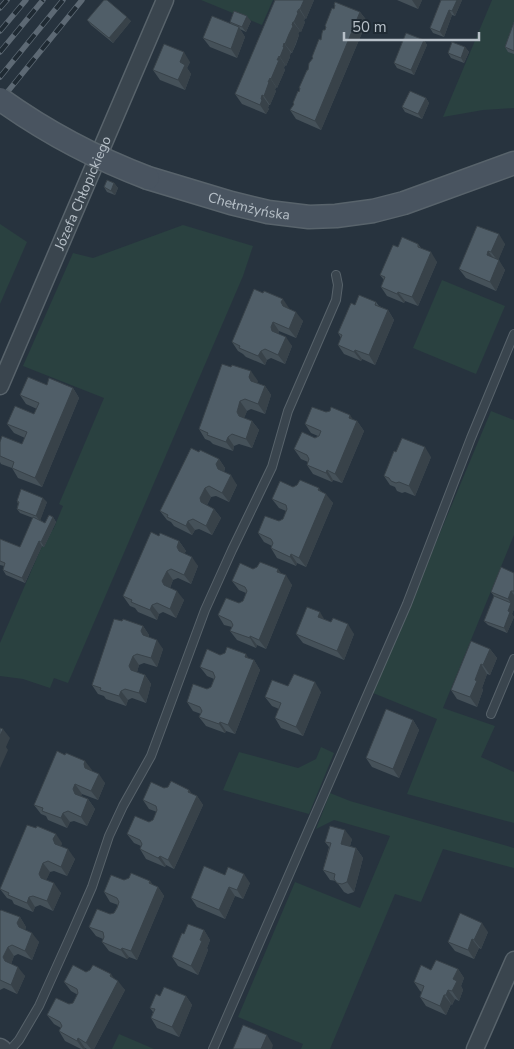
<svg xmlns="http://www.w3.org/2000/svg" width="514" height="1049" viewBox="0 0 514 1049" font-family="'Nunito Sans',sans-serif">
<style>
.green{fill:#2a4140}
.lines{fill:none;stroke-linecap:round;stroke-linejoin:round}
.lane-casing{stroke:#58636b;stroke-width:10}
.street-casing{stroke:#58636b;stroke-width:19}
.secondary-casing{stroke:#58636b;stroke-width:25}
.lane{stroke:#3a454e;stroke-width:8}
.street{stroke:#3a454e;stroke-width:16}
.secondary{stroke:#495460;stroke-width:22}
.rail-casing{stroke:#5d6974;stroke-width:5.5}
.rail{stroke:#1f2a33;stroke-width:4;stroke-dasharray:11;stroke-linecap:butt}
.secondary-bridge-casing{stroke:#58636b;stroke-width:25;stroke-linecap:butt}
.secondary-bridge{stroke:#495460;stroke-width:22}
.wall{fill:#455159}
.shaded-wall{fill:#384249}
.building{fill:#505e68;stroke:#384249}
.labels{text-anchor:middle;dominant-baseline:central;stroke-width:4;stroke-linejoin:round;paint-order:stroke}
.street-label{font-size:14px;fill:#b7c0c8;stroke:#1f2a33}
</style>
<rect width="100%" height="100%" fill="#27333e"/>
<g class="green">
<path d="M201,0H273L262,25Z"/>
<path d="M492,0H514V108L483,110L443,117Z"/>
<path d="M0,224L27,242L0,304Z"/>
<path d="M183,225L253,246L243,276L68,683L54,678L50,688L23,679L0,676V643L42,546L44,547L52,530H53L63,506L59,504L104,398L23,366L73,253L93,258Z"/>
<path d="M442,280L505,306L476,374L413,348Z"/>
<path d="M491,411L514,420V535L443,708L495,726L481,757L514,772V823L407,794L437,719L373,693Z"/>
<path d="M321,747L334,753L309,814L223,790L239,752L298,768L316,759Z"/>
<path d="M330,793L350,801L514,848V868L443,849L421,902L395,894L330,1049H301L303,1044L238,1017L295,882L360,908L390,836L334,820L316,829Z"/>
<path d="M119,1034L154,1049H112Z"/>
</g>
<g class="lines">
<defs>
<g id="lane">
<path d="M491,714L514,659"/>
<path d="M11,1049L19,1040L39,1006L71,935L92,887L109,836L123,806L151,756L205,610L232,550L272,467L288,411L336,300L338,285L336,275"/>
<path d="M213,1049L407,604L471,438L514,334"/>
</g>
<g id="street">
<path id="s1" d="M0,386L165,0"/>
<path d="M0,1047L3,1049"/>
<path d="M475,1049L514,960"/>
</g>
<g id="secondary">
<path id="s2" d="M148,178L231,203L268,212L309,217L336,216L373,211L404,203L514,163"/>
</g>
</defs>
<use href="#lane" class="lane-casing"/>
<use href="#street" class="street-casing"/>
<use href="#secondary" class="secondary-casing"/>
<use href="#lane" class="lane"/>
<use href="#street" class="street"/>
<use href="#secondary" class="secondary"/>
<defs>
<g id="rail">
<path d="M0,8L7,0"/>
<path d="M0,31L26,0"/>
<path d="M0,52L43,0"/>
<path d="M0,77L63,0"/>
<path d="M0,101L82,0"/>
</g>
</defs>
<use href="#rail" class="rail-casing"/>
<use href="#rail" class="rail"/>
<defs>
<path id="secondary-bridge" d="M0,99C46,132 95,158 148,178"/>
</defs>
<use href="#secondary-bridge" class="secondary-bridge-casing"/>
<use href="#secondary-bridge" class="secondary-bridge"/>
</g>
<g class="wall">
<path d="M275,0H314L306,19L305,18L304,21L305,22L301,32L300,31L298,34L299,35L296,44L292,53H291L290,55V57L286,66L285,65L284,68L285,70L277,88L276,87L275,90L276,91L270,105H269L268,108L269,109L266,114L242,104L235,94Z"/>
<path d="M397,0H422L418,9Z"/>
<path d="M441,0H462L455,16L452,15L444,37L433,33L430,28Z"/>
<path d="M334,5L360,12L367,21L321,130L296,119L290,110L294,105L293,103L299,92L300,89L299,88L308,70L313,58L312,57L326,28L325,26L335,6Z"/>
<path d="M87,20L131,21L113,43L91,25Z"/>
<path d="M251,21L246,32L240,29L245,37L237,58L210,47L203,38L232,25L230,22Z"/>
<path d="M514,22V54L508,52L505,47Z"/>
<path d="M424,40L427,45L414,75L397,68L394,63Z"/>
<path d="M465,47L469,52L464,63L451,58L448,53Z"/>
<path d="M190,62L187,68L191,74L185,90L160,80L153,70Z"/>
<path d="M426,98L429,103L422,119L405,112L402,107Z"/>
<path d="M114,183L118,188L115,195L107,192L104,187Z"/>
<path d="M477,226L505,244L498,260L505,270L496,291L466,278L459,269Z"/>
<path d="M418,244L421,248L437,262L418,306L405,301L404,303L387,296L381,287L384,280L380,275L398,247Z"/>
<path d="M376,302L379,306L388,310L394,320L375,365L362,359L361,361L344,354L338,345L341,338L338,333L355,305Z"/>
<path d="M289,308V309L303,321L296,338L279,331L278,334L292,346L285,364L271,358L267,360L265,365L246,357L243,354L238,351L232,342Z"/>
<path d="M258,381L257,383L265,386L271,395L265,414L251,409L247,411L244,418L252,421L259,430L252,448L239,444L234,446L233,451L213,444L210,441L205,439L199,429Z"/>
<path d="M47,385L73,388L79,398L42,487L18,478L12,468L1,464L0,462V442L22,444L25,438L14,433L7,424L34,414L37,409L26,404L20,395Z"/>
<path d="M326,412L357,421L364,431L342,483L333,480L332,482L313,474L307,465L308,462L301,459L294,449L318,436L311,433L305,424Z"/>
<path d="M199,452L219,459L225,468L224,472L237,485L229,502L216,496L211,497L207,505L214,509L221,518L212,535L199,529L195,530L192,535L174,526L171,522L167,520L160,511Z"/>
<path d="M396,452L431,457L415,496L405,492L402,493L397,491L395,487L390,485L384,476Z"/>
<path d="M293,487L322,492L333,503L306,567L297,563L296,566L277,558L271,548L272,546L264,542L258,533L279,521L283,519L286,511L279,508L272,499Z"/>
<path d="M17,501L47,502L40,520L45,523L53,517L56,522L44,547L42,546L25,583L6,575L3,570L4,566L0,565V539L20,547L33,518L20,513L17,509L18,504Z"/>
<path d="M159,536L179,541L186,551L184,554L198,566L191,584L178,578L173,580L170,588L184,600L176,618L163,612L159,614L157,620L138,612L135,608L130,606L123,596Z"/>
<path d="M253,569L281,574L292,585L266,649L257,645L256,648L237,640L230,631L232,627L224,625L218,615L243,601L246,593L239,590L232,581Z"/>
<path d="M514,573V609L512,614L514,617L507,633L488,625L484,621L494,596L491,592Z"/>
<path d="M324,619L354,634L344,660L303,643L296,634Z"/>
<path d="M122,621L143,626L149,635V637L163,649L157,667L144,663L139,665L137,672L145,675L151,684L146,703L132,698L128,700L126,706L106,699L104,696L98,694L92,685Z"/>
<path d="M490,649L497,658L490,675L487,674L482,688L483,690L477,707L457,699L451,690Z"/>
<path d="M220,655L249,658L254,660L260,670L235,734L226,731L225,733L206,726L199,717L201,714L193,711L187,702L207,689L211,687L214,679L207,676L200,667Z"/>
<path d="M288,686L321,692L303,736L281,728L275,718L279,709L272,706L265,697Z"/>
<path d="M413,720L419,730L399,778L372,767L366,758Z"/>
<path d="M92,770L91,771L105,783L98,800L82,794L81,796L88,799L95,809L87,826L74,821L70,822L67,828L48,820L46,816L41,814L34,805Z"/>
<path d="M164,788L189,790L192,794L197,796L203,805L174,869L166,865L165,867L146,859L140,849L141,846L134,843L127,834L153,820L157,812L149,809L143,800Z"/>
<path d="M352,839L350,846L356,848L363,858L354,892L348,894L344,892L336,881L330,880L323,870L329,847L325,842Z"/>
<path d="M62,843L61,846L75,859L67,876L54,871L50,872L46,880L61,893L53,911L40,905L35,907L33,912L14,904L12,900L7,898L0,889Z"/>
<path d="M225,875L250,883L243,899L235,896L225,919L197,907L191,898Z"/>
<path d="M124,880L150,881L153,885L158,887L164,896L137,960L129,957L127,959L109,951L102,942L103,939L96,936L89,927L110,914L114,913L118,905L110,902L104,892Z"/>
<path d="M0,911L20,917L26,927L25,930L39,942L32,960L18,954L14,956L11,964L25,976L17,994L4,988L0,990Z"/>
<path d="M204,930L210,940L207,948L208,950L198,975L178,966L172,957L184,934Z"/>
<path d="M488,932L481,949L479,948L474,959L455,951L448,942Z"/>
<path d="M458,969L464,978L461,986L463,990L459,1001L455,999L452,1005L451,1004L446,1015L426,1006L420,997L422,992L420,991L414,982L431,970Z"/>
<path d="M86,972L114,979L125,990L94,1049H87L85,1048L84,1049H81L65,1041L59,1031L61,1028L54,1024L47,1015L69,1004L73,1003L78,995L71,991L64,982Z"/>
<path d="M160,996H186L192,1005L179,1037L157,1028L151,1018L153,1012L150,1008Z"/>
</g>
<g class="shaded-wall">
<path d="M304,0H314L306,19L300,9Z"/>
<path d="M412,0H422L418,9Z"/>
<path d="M457,0H462L455,16L452,11Z"/>
<path d="M299,9L305,18L304,21L305,22L301,32L294,22Z"/>
<path d="M449,10L452,15L444,37L440,32Z"/>
<path d="M360,12L367,21L321,130L315,121Z"/>
<path d="M247,16L251,21L246,32L242,27Z"/>
<path d="M127,17L131,21L113,43L109,38Z"/>
<path d="M293,22L300,31L298,34L299,35L292,53L285,44Z"/>
<path d="M239,27L245,37L237,58L231,49Z"/>
<path d="M424,40L427,45L414,75L411,70Z"/>
<path d="M284,43L291,53L290,55V57L286,66L280,57Z"/>
<path d="M465,47L469,52L464,63L461,58Z"/>
<path d="M184,52L190,62L187,68L191,74L185,90L178,80L180,62Z"/>
<path d="M279,56L285,65L284,68L285,70L277,88L271,79Z"/>
<path d="M270,78L276,87L275,90L276,91L270,105L264,96Z"/>
<path d="M262,95L269,105L268,108L269,109L266,114L260,105Z"/>
<path d="M426,98L429,103L422,119L418,114Z"/>
<path d="M114,183L118,188L115,195L111,191Z"/>
<path d="M499,234L505,244L498,261L491,252Z"/>
<path d="M488,251L495,260L487,255Z"/>
<path d="M431,252L437,262L418,306L412,297Z"/>
<path d="M499,260L505,270L496,291L490,282Z"/>
<path d="M398,292L405,301L404,303L397,294Z"/>
<path d="M283,299L289,308L288,311L283,306L281,302Z"/>
<path d="M388,310L394,320L375,365L369,355Z"/>
<path d="M296,312L303,321L296,338L289,329Z"/>
<path d="M273,322L279,331L277,336L272,331L271,327Z"/>
<path d="M286,337L292,346L285,364L278,355Z"/>
<path d="M355,350L362,359L361,361L354,352Z"/>
<path d="M261,351L267,360L265,365L258,356Z"/>
<path d="M251,371L258,381L256,386L251,381L249,377Z"/>
<path d="M265,386L271,395L265,414L258,404Z"/>
<path d="M73,388L79,398L42,487L35,478Z"/>
<path d="M240,401L247,411L243,421L237,412Z"/>
<path d="M350,415L356,424L357,421L364,431L342,483L335,474Z"/>
<path d="M252,421L259,430L252,448L246,439Z"/>
<path d="M228,437L234,446L233,451L226,442Z"/>
<path d="M425,447L431,457L415,496L409,486Z"/>
<path d="M219,459L225,468L223,474L218,469L216,464Z"/>
<path d="M327,470L333,480L332,482L326,473Z"/>
<path d="M231,475L237,485L229,502L222,493Z"/>
<path d="M205,488L211,497L206,507L201,502L200,498Z"/>
<path d="M319,488L325,497L326,494L333,503L306,567L299,558Z"/>
<path d="M43,498L47,502L40,521L36,516Z"/>
<path d="M214,509L221,518L212,535L206,526Z"/>
<path d="M53,517L56,522L44,547L41,542Z"/>
<path d="M188,521L195,530L192,535L186,526Z"/>
<path d="M39,541L42,546L25,583L22,578Z"/>
<path d="M179,541L186,551L183,556L179,551L177,547Z"/>
<path d="M291,554L297,563L296,566L290,557Z"/>
<path d="M192,557L198,566L191,584L184,575Z"/>
<path d="M278,569L285,578L286,575L292,585L266,649L259,640Z"/>
<path d="M167,571L173,580L169,590L164,585L162,581Z"/>
<path d="M177,591L184,600L176,618L170,609Z"/>
<path d="M511,591L514,595V609L512,614L514,617L507,633L504,628L508,611L511,603L508,599Z"/>
<path d="M152,605L159,614L157,620L150,610Z"/>
<path d="M320,612L326,622L318,617Z"/>
<path d="M348,624L354,634L344,660L337,651Z"/>
<path d="M143,626L149,635L148,640L143,635L141,631Z"/>
<path d="M250,636L257,645L256,648L250,638Z"/>
<path d="M157,640L163,649L157,667L151,658Z"/>
<path d="M490,649L497,658L490,675L483,665Z"/>
<path d="M246,654L252,664L254,660L260,670L235,734L228,725Z"/>
<path d="M133,656L139,665L136,676L131,670L129,666Z"/>
<path d="M481,664L487,674L482,688L483,690L477,707L470,697L475,680Z"/>
<path d="M145,675L151,684L146,703L139,693Z"/>
<path d="M315,682L321,692L303,736L296,727Z"/>
<path d="M121,691L128,700L126,706L119,696Z"/>
<path d="M413,720L419,730L399,778L393,769Z"/>
<path d="M220,722L226,731L225,733L219,724Z"/>
<path d="M3,729L10,738L6,747L8,750L0,768V736Z"/>
<path d="M85,761L92,770L90,773L85,768L84,764Z"/>
<path d="M99,774L105,783L98,800L91,791Z"/>
<path d="M75,784L82,794L80,799L75,794L73,789Z"/>
<path d="M189,790L196,799L197,796L203,805L174,869L168,860Z"/>
<path d="M88,799L95,809L87,826L81,817Z"/>
<path d="M63,813L70,822L67,828L61,818Z"/>
<path d="M345,830L352,839L348,853L341,844Z"/>
<path d="M56,834L62,843L60,849L55,844L53,839Z"/>
<path d="M356,848L363,858L354,892L347,882Z"/>
<path d="M68,849L75,859L67,876L61,867Z"/>
<path d="M160,856L166,865L165,867L158,858Z"/>
<path d="M43,863L50,872L45,883L41,878L39,874Z"/>
<path d="M244,874L250,883L243,899L237,890Z"/>
<path d="M150,881L156,890L158,887L164,896L137,960L131,951Z"/>
<path d="M54,883L61,893L53,911L47,901Z"/>
<path d="M229,887L235,896L225,919L219,910Z"/>
<path d="M29,897L35,907L33,912L27,903Z"/>
<path d="M20,917L26,927L24,932L19,927L17,923Z"/>
<path d="M482,923L488,932L481,949L474,940Z"/>
<path d="M204,930L210,940L207,948L208,950L198,975L191,966Z"/>
<path d="M32,933L39,942L32,960L25,951Z"/>
<path d="M472,939L479,948L474,959L468,950Z"/>
<path d="M8,947L14,956L10,967L5,961L3,957Z"/>
<path d="M122,948L129,957L127,959L121,950Z"/>
<path d="M18,967L25,976L17,994L11,985Z"/>
<path d="M458,969L464,978L461,986L463,990L459,1001L452,991L453,979Z"/>
<path d="M111,974L117,983L118,981L125,990L94,1049H91L86,1043Z"/>
<path d="M448,990L455,999L452,1005L446,995Z"/>
<path d="M444,995L451,1004L446,1015L440,1006Z"/>
<path d="M186,996L192,1005L179,1037L172,1027Z"/>
<path d="M267,1035L273,1045L272,1049H261Z"/>
<path d="M78,1038L85,1048L84,1049H83L77,1041Z"/>
</g>
<g class="building">
<path d="M104,0H107L127,17L109,38L87,20Z"/>
<path d="M275,0H304L300,9H299L297,12L298,13L294,22H293L292,25L293,26L289,34L285,44L284,43L283,47H284L280,57L279,56L277,60H279L271,79L270,78L268,82H269L264,96L262,95L261,99L262,100L260,105L235,94Z"/>
<path d="M441,0H457L452,11L449,10L440,32L430,28Z"/>
<path d="M335,2L360,12L315,121L290,110L294,104L293,103L298,91L299,92L300,88H299L307,70H308L309,63L313,58L312,57L319,39L321,40L322,33L323,30H325L326,27L325,26L332,8L334,9L335,5H334Z"/>
<path d="M234,11L247,16L242,27L230,22Z"/>
<path d="M212,16L239,27L231,49L203,38Z"/>
<path d="M514,22V51L505,47Z"/>
<path d="M406,33L424,40L411,70L394,63Z"/>
<path d="M452,42L465,47L461,58L448,53Z"/>
<path d="M164,44L184,52L180,62L185,65L178,80L153,70Z"/>
<path d="M410,91L426,98L418,114L402,107Z"/>
<path d="M107,180L114,183L111,191L104,187Z"/>
<path d="M477,226L499,234L491,252L488,251L487,255L499,260L490,282L459,269Z"/>
<path d="M402,237L418,244V247L431,252L412,297L398,292L397,294L381,287L385,277L380,275L393,245L398,247Z"/>
<path d="M254,289L263,293L264,291L283,299L281,302L283,306L296,312L289,329L273,322L271,327L272,331L286,337L278,355L265,349L261,351L258,356L239,348L240,346L232,342Z"/>
<path d="M359,295L376,302L375,305L388,310L369,355L355,350L354,352L338,345L342,335L338,333L351,303L355,305Z"/>
<path d="M222,364L231,367L232,365L251,371L249,377L251,381L265,386L258,404L245,399L240,401L237,412L239,416L252,421L246,439L232,434L228,437L226,442L207,435L208,433L199,429Z"/>
<path d="M28,377L47,385L49,378L73,388L35,478L12,468L14,462L0,456V442L2,436L22,444L27,432L7,424L15,406L34,414L39,403L20,395Z"/>
<path d="M312,407L326,412L330,411L331,407L350,415L349,418L357,421L335,474L327,470L326,473L307,465L309,459L307,455L294,449L302,432L315,438L319,436L321,431L305,424Z"/>
<path d="M402,438L425,447L409,486L399,482L396,483L391,481L389,478L384,476L394,451L396,452Z"/>
<path d="M191,448L199,452L200,450L219,459L216,464L218,469L231,475L222,493L209,486L205,488L200,498L201,502L214,509L206,526L193,519L188,521L186,526L167,517L168,515L160,511Z"/>
<path d="M300,480L319,488L318,490L326,494L299,558L291,554L290,557L271,548L273,543L271,539L258,533L265,516L279,521L283,519L287,509L286,505L272,499L280,481L293,487L297,485Z"/>
<path d="M21,489L43,498L36,516L17,509L19,502L17,501Z"/>
<path d="M49,515L53,517L41,542L39,541L22,578L3,570L5,563L0,561V539L20,547L33,517L45,523Z"/>
<path d="M151,532L159,536L160,533L179,541L177,547L179,551L192,557L184,575L171,569L167,571L162,581L164,585L177,591L170,609L157,603L152,605L150,610L131,602L132,600L123,596Z"/>
<path d="M260,562L278,569L277,572L286,575L259,640L250,636V638L230,631L233,625L231,621L218,615L226,598L239,603L243,601L247,591L245,587L232,581L240,563L253,569L257,567Z"/>
<path d="M501,567L514,573V591H511L508,599L491,592Z"/>
<path d="M494,596L511,603L508,611L510,612L504,628L484,621Z"/>
<path d="M307,607L320,612L318,617L331,622L333,618L348,624L337,651L296,634Z"/>
<path d="M114,619L122,621L123,619L143,626L141,631L143,635L157,640L151,658L137,654L133,656L129,666L131,670L145,675L139,693L125,689L121,691L119,696L100,690L101,688L92,685Z"/>
<path d="M471,641L490,649L483,665L481,664L475,680L477,681L470,697L451,690Z"/>
<path d="M227,647L246,654L245,657L254,660L228,725L220,722L219,724L199,717L202,711L200,707L187,702L193,684L207,689L211,687L215,677L213,672L200,667L207,649L220,655L225,653Z"/>
<path d="M294,674L315,682L296,727L275,718L281,703L265,697L272,680L288,686Z"/>
<path d="M386,709L413,720L393,769L366,758Z"/>
<path d="M0,728L3,729L0,736Z"/>
<path d="M57,751L65,755L66,753L85,761L84,764L85,768L99,774L91,791L75,784L73,789L75,794L88,799L81,817L68,811L63,813L61,818L42,811L43,808L34,805Z"/>
<path d="M171,781L189,790L188,792L197,796L168,860L160,856L158,858L140,849L142,844L140,840L127,834L135,816L149,822L153,820L157,810L156,806L143,800L151,782L164,788L168,787Z"/>
<path d="M27,825L36,828L37,826L56,834L53,839L55,844L68,849L61,867L48,861L43,863L39,874L41,878L54,883L47,901L33,896L29,897L27,903L8,895L9,893L0,889Z"/>
<path d="M330,826L345,830L341,844L356,848L347,882L342,884L337,883L334,879L335,874L323,870L331,843L325,842Z"/>
<path d="M204,866L225,875L228,867L244,874L237,890L229,887L219,910L191,898Z"/>
<path d="M131,873L150,881L149,883L158,887L131,951L122,948L121,950L102,942L104,937L103,932L89,927L97,909L110,914L114,913L117,908L119,902L117,898L104,892L111,875L124,880L129,878Z"/>
<path d="M1,910L20,917L17,923L19,927L32,933L25,951L12,945L8,947L3,957L5,961L18,967L11,985L0,980V911Z"/>
<path d="M460,913L482,923L474,940L472,939L468,950L448,942Z"/>
<path d="M188,924L204,930L200,940L202,941L191,966L172,957L182,933L184,934Z"/>
<path d="M436,960L458,969L453,979L457,981L452,991L448,990L446,995H444L440,1006L420,997L424,986L414,982L421,965L431,970Z"/>
<path d="M73,965L86,972L90,970L93,965L111,974L110,976L118,981L86,1043L78,1038L77,1041L59,1031L62,1026L60,1022L47,1015L56,998L69,1004L73,1003L78,993L77,989L64,982Z"/>
<path d="M164,987L186,996L172,1027L151,1018L155,1009L150,1008L156,994L160,996Z"/>
<path d="M243,1025L267,1035L261,1049H233Z"/>
</g>
<g class="labels">
<g class="street-label">
<text stroke="none"><textPath href="#s1" startOffset="210">Józefa Chłopickiego</textPath></text>
<text stroke="none"><textPath href="#s2" startOffset="105">Chełmżyńska</textPath></text>
</g>
</g>
<path d="M344 32v8h135v-8" fill="none" stroke="#b7c0c8" stroke-width="2.5"/>
<text x="352" y="32" font-size="15" fill="#b7c0c8" stroke="#1f2a33" stroke-width="4" paint-order="stroke">50 m</text>
</svg>
